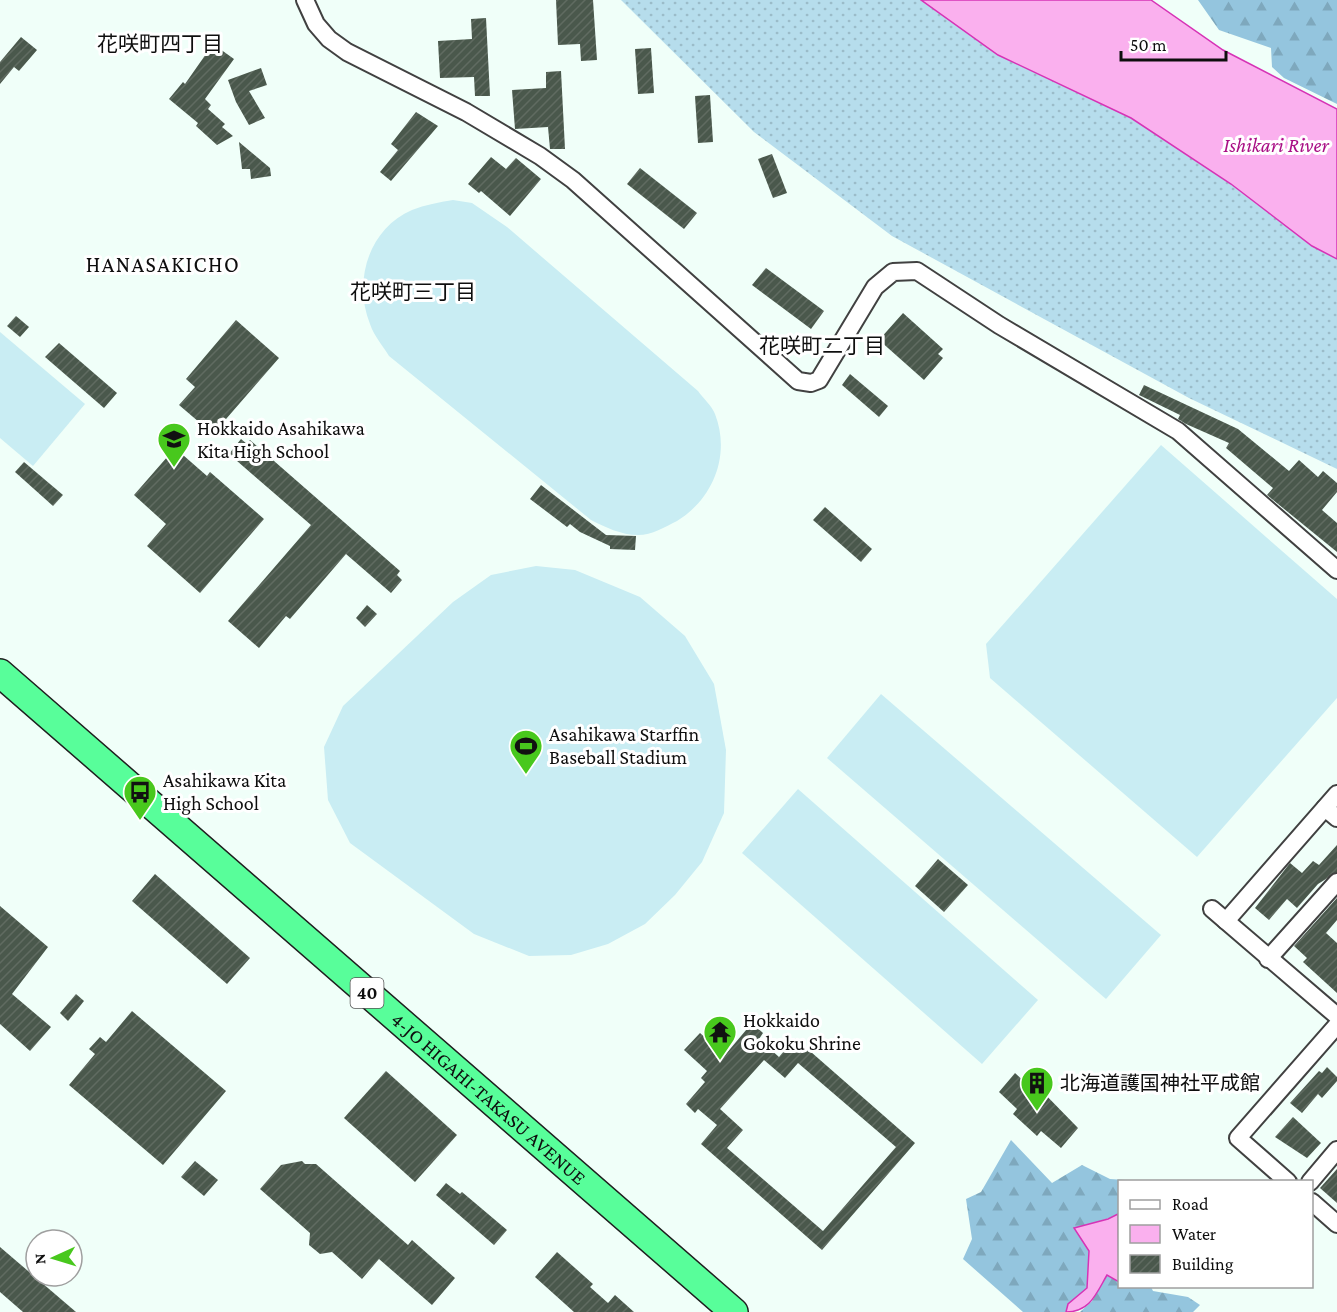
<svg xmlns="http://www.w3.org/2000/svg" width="1337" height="1312" viewBox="0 0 1337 1312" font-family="'Crimson Pro','Noto Sans JP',serif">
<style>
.grass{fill:url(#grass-dots)}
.forest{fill:url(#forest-firs)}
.pitch{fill:#c9edf3}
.water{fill:#fab0ee;stroke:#d633b6;stroke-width:1.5}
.building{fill:url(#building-hatch);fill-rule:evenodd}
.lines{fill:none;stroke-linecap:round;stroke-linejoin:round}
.minor-casing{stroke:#414141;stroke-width:20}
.trunk-casing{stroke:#1f1f1f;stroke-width:30}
.minor{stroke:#fff;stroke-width:16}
.trunk{stroke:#58fe9a;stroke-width:27}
.labels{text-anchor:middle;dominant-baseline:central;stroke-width:6;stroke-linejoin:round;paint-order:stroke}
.shield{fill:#fff;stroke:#565656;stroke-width:1.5}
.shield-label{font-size:18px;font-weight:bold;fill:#0e0e0e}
.poi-label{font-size:20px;fill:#0e0e0e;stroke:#fff;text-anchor:start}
.street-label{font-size:20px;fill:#0e0e0e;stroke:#fff}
.neighbourhood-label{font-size:21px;fill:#0e0e0e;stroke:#fff}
.water-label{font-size:21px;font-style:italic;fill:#a90f85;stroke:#fff}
.quarter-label{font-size:22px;letter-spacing:1.5px;fill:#0e0e0e;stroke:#fff}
</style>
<defs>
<pattern id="grass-dots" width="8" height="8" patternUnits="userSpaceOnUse" patternTransform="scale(1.5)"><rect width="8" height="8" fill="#b6ddec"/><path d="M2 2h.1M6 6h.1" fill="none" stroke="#9bbcc9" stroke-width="1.8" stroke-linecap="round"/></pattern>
<pattern id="forest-firs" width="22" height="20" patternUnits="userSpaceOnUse" patternTransform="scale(1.5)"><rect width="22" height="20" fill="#94c5de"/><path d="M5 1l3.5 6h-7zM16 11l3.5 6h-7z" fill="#7ea8bd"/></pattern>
<pattern id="building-hatch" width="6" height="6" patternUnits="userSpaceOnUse" patternTransform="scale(1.5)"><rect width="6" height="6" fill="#4a584c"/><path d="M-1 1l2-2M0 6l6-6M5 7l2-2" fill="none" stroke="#606b61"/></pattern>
</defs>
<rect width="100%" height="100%" fill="#f0fff9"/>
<path class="grass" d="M621,0H921L998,55L1131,118L1231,184L1312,246L1337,259V469L1189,398L892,236L754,132Z"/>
<g class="forest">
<path d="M1198,0H1337V104L1284,78L1272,67L1271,48L1219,30Z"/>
<path d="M1011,1140L1052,1183L1082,1165L1110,1179L1140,1181L1120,1182L1119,1215L1097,1222L1089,1251L1087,1288L1068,1304L1066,1312H1023L963,1259L972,1239L966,1199L981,1192Z"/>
<path d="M1107,1275L1119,1282L1120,1286L1151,1287L1153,1291L1188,1297L1200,1305L1193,1312H1080L1092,1301Z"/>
</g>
<g class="pitch">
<path d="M453,200L472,203L507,227L698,391C703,398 712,406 715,414C731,455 713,499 677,521C665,527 652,535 638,535C621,535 605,527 591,520L389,356C383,346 374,336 370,324C353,282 368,229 412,210C425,205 439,202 453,200Z"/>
<path d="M0,332L85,404L33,466L0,438Z"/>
<path d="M1161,445L1337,599V698L1197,857L990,678L986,644Z"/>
<path d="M536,566L575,570L640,597L685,636L714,684L726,750L724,813L702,862L675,895L645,924L608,944L571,955L529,956L474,934L350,843L328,800L324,747L343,706L453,602L491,575Z"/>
<path d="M881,694L1161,935L1106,999L827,758Z"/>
<path d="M798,789L1038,1000L982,1064L742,853Z"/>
</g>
<g class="water">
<path d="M921,0H1151L1223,50L1337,109V259L1312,246L1231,184L1131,118L998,55Z"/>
<path d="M1118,1214L1119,1282L1107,1275C1096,1294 1090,1312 1066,1312L1068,1304L1087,1288L1089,1251L1074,1228L1108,1219Z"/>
</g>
<g class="building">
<path d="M556,0H593L597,60L581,61L580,44L558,45Z"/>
<path d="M486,18L490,96H475L474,77L440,78L438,41L472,39L471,19Z"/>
<path d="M21,37L37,50L19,71L14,67L0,84V62Z"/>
<path d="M213,44L234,59L205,99L211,105L208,109L225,124L222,127L233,136L217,145L196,126L198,123L169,99L183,82L185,84Z"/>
<path d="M651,48L654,93L638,94L635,49Z"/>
<path d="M261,68L267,85L249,91L265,118L249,125L236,102L228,80Z"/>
<path d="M561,71L565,149H550L548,127L515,129L512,90L546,88V72Z"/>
<path d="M710,95L713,142L698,143L695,96Z"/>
<path d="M416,112L438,126L391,181L380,172L398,150L391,144Z"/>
<path d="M239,142L270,168L271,176L251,179L250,169H242Z"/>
<path d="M772,154L787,193L773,198L758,159Z"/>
<path d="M491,157L506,169L516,158L541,179L510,216L481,191L479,193L468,184Z"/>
<path d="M640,168L697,213L684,229L627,184Z"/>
<path d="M766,268L824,311L811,329L752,285Z"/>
<path d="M903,313L943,349L938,354L943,358L924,380L879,340Z"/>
<path d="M16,316L29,327L20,337L7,326Z"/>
<path d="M236,320L279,358L213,434L179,405L195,387L186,379Z"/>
<path d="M59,343L117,393L104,408L45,357Z"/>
<path d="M850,374L888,406L879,417L842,385Z"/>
<path d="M1144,385L1238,429L1289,471L1299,460L1318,477L1323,471L1337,483V492L1322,510L1337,523V552L1267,495L1273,488L1226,448L1229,443L1186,424L1178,419L1180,415L1139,395Z"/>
<path d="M241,439L247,444L250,440L400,571L397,575L402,580L391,593L346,554L290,619L286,616L259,648L228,621L311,525L229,454Z"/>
<path d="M175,448L207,476L210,472L264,519L200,593L147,546L166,524L134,495Z"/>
<path d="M24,462L63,495L53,506L15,472Z"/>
<path d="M541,485L606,535L636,536L635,550L610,549V546L580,532L570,524L567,527L530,499Z"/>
<path d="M825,507L872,549L861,562L813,520Z"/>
<path d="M367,605L377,614L365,627L356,618Z"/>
<path d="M1337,845V872L1318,884L1297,908L1287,899L1269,920L1255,908L1290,863L1302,873L1313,861L1319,865Z"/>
<path d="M938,859L968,885L944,912L915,886Z"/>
<path d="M155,874L250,958L227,984L132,901Z"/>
<path d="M1337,898V920L1326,933L1337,943V993L1303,962L1307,958L1294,946Z"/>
<path d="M0,906L48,947L12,994L51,1027L30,1051L0,1024Z"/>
<path d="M76,994L84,1001L68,1021L60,1013Z"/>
<path d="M132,1011L226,1091L163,1165L69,1085L95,1054L89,1049L100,1037L106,1042Z"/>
<path d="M752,1023L763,1033L759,1039L779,1057L795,1038L915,1143L822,1250L701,1144L717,1125L698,1109L695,1113L686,1104L705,1082L701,1078L707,1071L684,1050L700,1033L725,1055ZM764,1060L785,1078L798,1063L896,1147L823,1231L727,1148L743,1130L720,1109Z"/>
<path d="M1327,1067L1337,1077V1081L1322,1098L1318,1094L1302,1113L1290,1103L1319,1071L1322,1073Z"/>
<path d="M386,1071L457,1135L415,1182L344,1118Z"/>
<path d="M1015,1073L1035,1091L1038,1087L1078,1128L1061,1148L1041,1131L1037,1136L1013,1114L1017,1109L999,1092Z"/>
<path d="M1293,1117L1321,1143L1307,1158L1275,1137Z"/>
<path d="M195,1161L218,1180L204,1196L181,1177Z"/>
<path d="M302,1161L305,1164H316L408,1245L412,1240L455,1278L432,1305L379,1259L362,1279L332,1252L320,1254L309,1245L310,1233L260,1189L281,1165Z"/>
<path d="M1337,1169V1203L1320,1188Z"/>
<path d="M446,1183L460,1194L462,1192L507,1230L494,1245L436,1195Z"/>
<path d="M0,1247L76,1312H23L0,1292Z"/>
<path d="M557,1252L593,1284L590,1287L608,1303L615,1295L634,1312H574L535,1277Z"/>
</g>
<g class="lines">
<defs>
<g id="minor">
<path d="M305,0L316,24L329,39L347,52L466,112L540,156L573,180L798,381L811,383L819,380L875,287L893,272L917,271L999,325L1178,431L1337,570"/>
<path d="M1325,808L1337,818"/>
<path d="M1212,909L1337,1016"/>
<path d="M1226,921L1337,794"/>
<path d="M1268,959L1337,882"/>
<path d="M1288,1182L1238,1138L1337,1025"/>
<path d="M1310,1182L1337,1150"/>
<path d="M1312,1202L1337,1224"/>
</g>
<g id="trunk">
<path id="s1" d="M0,673L734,1312"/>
</g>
</defs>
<use href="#minor" class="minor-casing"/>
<use href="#trunk" class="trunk-casing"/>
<use href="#minor" class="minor"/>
<use href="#trunk" class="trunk"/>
</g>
<defs>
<symbol id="school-pin" viewBox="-11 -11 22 30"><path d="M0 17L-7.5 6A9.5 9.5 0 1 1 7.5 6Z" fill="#48c81d" stroke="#fff"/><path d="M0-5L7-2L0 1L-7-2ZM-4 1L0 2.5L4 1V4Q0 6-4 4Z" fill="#111"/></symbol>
<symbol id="stadium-pin" viewBox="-11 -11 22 30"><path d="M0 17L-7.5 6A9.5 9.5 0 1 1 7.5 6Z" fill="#48c81d" stroke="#fff"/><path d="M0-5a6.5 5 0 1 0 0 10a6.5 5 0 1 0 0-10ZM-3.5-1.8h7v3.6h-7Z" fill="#111"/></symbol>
<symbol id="bus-pin" viewBox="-11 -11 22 30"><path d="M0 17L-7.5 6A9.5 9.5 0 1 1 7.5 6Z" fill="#48c81d" stroke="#fff"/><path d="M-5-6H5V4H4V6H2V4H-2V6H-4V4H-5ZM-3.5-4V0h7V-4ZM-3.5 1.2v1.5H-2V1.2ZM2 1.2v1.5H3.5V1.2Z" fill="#111"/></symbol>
<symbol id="temple-pin" viewBox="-11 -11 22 30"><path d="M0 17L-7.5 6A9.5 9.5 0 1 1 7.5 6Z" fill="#48c81d" stroke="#fff"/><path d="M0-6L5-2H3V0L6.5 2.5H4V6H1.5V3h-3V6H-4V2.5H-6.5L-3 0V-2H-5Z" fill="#111"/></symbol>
<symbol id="building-pin" viewBox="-11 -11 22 30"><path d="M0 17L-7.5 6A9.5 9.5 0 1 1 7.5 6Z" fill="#48c81d" stroke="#fff"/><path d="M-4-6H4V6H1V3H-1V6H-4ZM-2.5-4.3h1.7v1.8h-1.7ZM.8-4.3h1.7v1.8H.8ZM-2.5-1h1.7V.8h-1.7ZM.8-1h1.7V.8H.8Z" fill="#111"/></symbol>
</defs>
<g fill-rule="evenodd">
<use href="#school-pin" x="155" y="420" width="38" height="52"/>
<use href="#stadium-pin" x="507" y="727" width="38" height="52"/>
<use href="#bus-pin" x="121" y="773" width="38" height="52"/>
<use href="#temple-pin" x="701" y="1013" width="38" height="52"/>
<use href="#building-pin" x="1018" y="1064" width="38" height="52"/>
</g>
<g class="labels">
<rect class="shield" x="350.5" y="978" width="33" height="30" rx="4.5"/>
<g class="shield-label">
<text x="367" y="993">40</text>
</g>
<g class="poi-label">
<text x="197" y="428">Hokkaido Asahikawa<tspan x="197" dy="23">Kita High School</tspan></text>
<text x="549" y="734">Asahikawa Starffin<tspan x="549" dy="23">Baseball Stadium</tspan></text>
<text x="163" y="780">Asahikawa Kita<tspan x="163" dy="23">High School</tspan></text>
<text x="743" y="1020">Hokkaido<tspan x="743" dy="23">Gokoku Shrine</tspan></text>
<text x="1060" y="1083">北海道護国神社平成館</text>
</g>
<g class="street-label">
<text stroke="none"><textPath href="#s1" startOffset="648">4-JO HIGAHI-TAKASU AVENUE</textPath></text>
</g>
<g class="neighbourhood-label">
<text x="160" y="44">花咲町四丁目</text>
<text x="413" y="292">花咲町三丁目</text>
<text x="822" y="346">花咲町二丁目</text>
</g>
<g class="water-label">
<text x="1276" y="145">Ishikari River</text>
</g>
<g class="quarter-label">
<text x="163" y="264">HANASAKICHO</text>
</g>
</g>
<rect x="1118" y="1180" width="195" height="108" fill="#ffffff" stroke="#9f9f9f" stroke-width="1.5"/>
<rect x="1130" y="1200" width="30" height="9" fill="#ffffff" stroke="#9f9f9f" stroke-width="1.5"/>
<text x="1172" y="1210" font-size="18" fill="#0e0e0e">Road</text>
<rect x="1130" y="1225" width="30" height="18" fill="#fab0ee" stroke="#9f9f9f" stroke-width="1.5"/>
<text x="1172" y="1240" font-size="18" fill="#0e0e0e">Water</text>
<rect x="1130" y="1255" width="30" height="18" fill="url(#building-hatch)" stroke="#9f9f9f" stroke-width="1.5"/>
<text x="1172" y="1270" font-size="18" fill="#0e0e0e">Building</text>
<g transform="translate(54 1258) rotate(266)"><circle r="28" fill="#ffffff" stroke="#9f9f9f" stroke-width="1.5"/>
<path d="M0-4.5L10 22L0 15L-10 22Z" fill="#48c81d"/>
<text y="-9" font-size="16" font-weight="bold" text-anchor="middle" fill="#0e0e0e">N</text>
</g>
<path d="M1121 51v9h105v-9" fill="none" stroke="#0e0e0e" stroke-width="3"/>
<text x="1130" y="51" font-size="18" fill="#0e0e0e" stroke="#ffffff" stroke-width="4.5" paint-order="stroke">50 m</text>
</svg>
